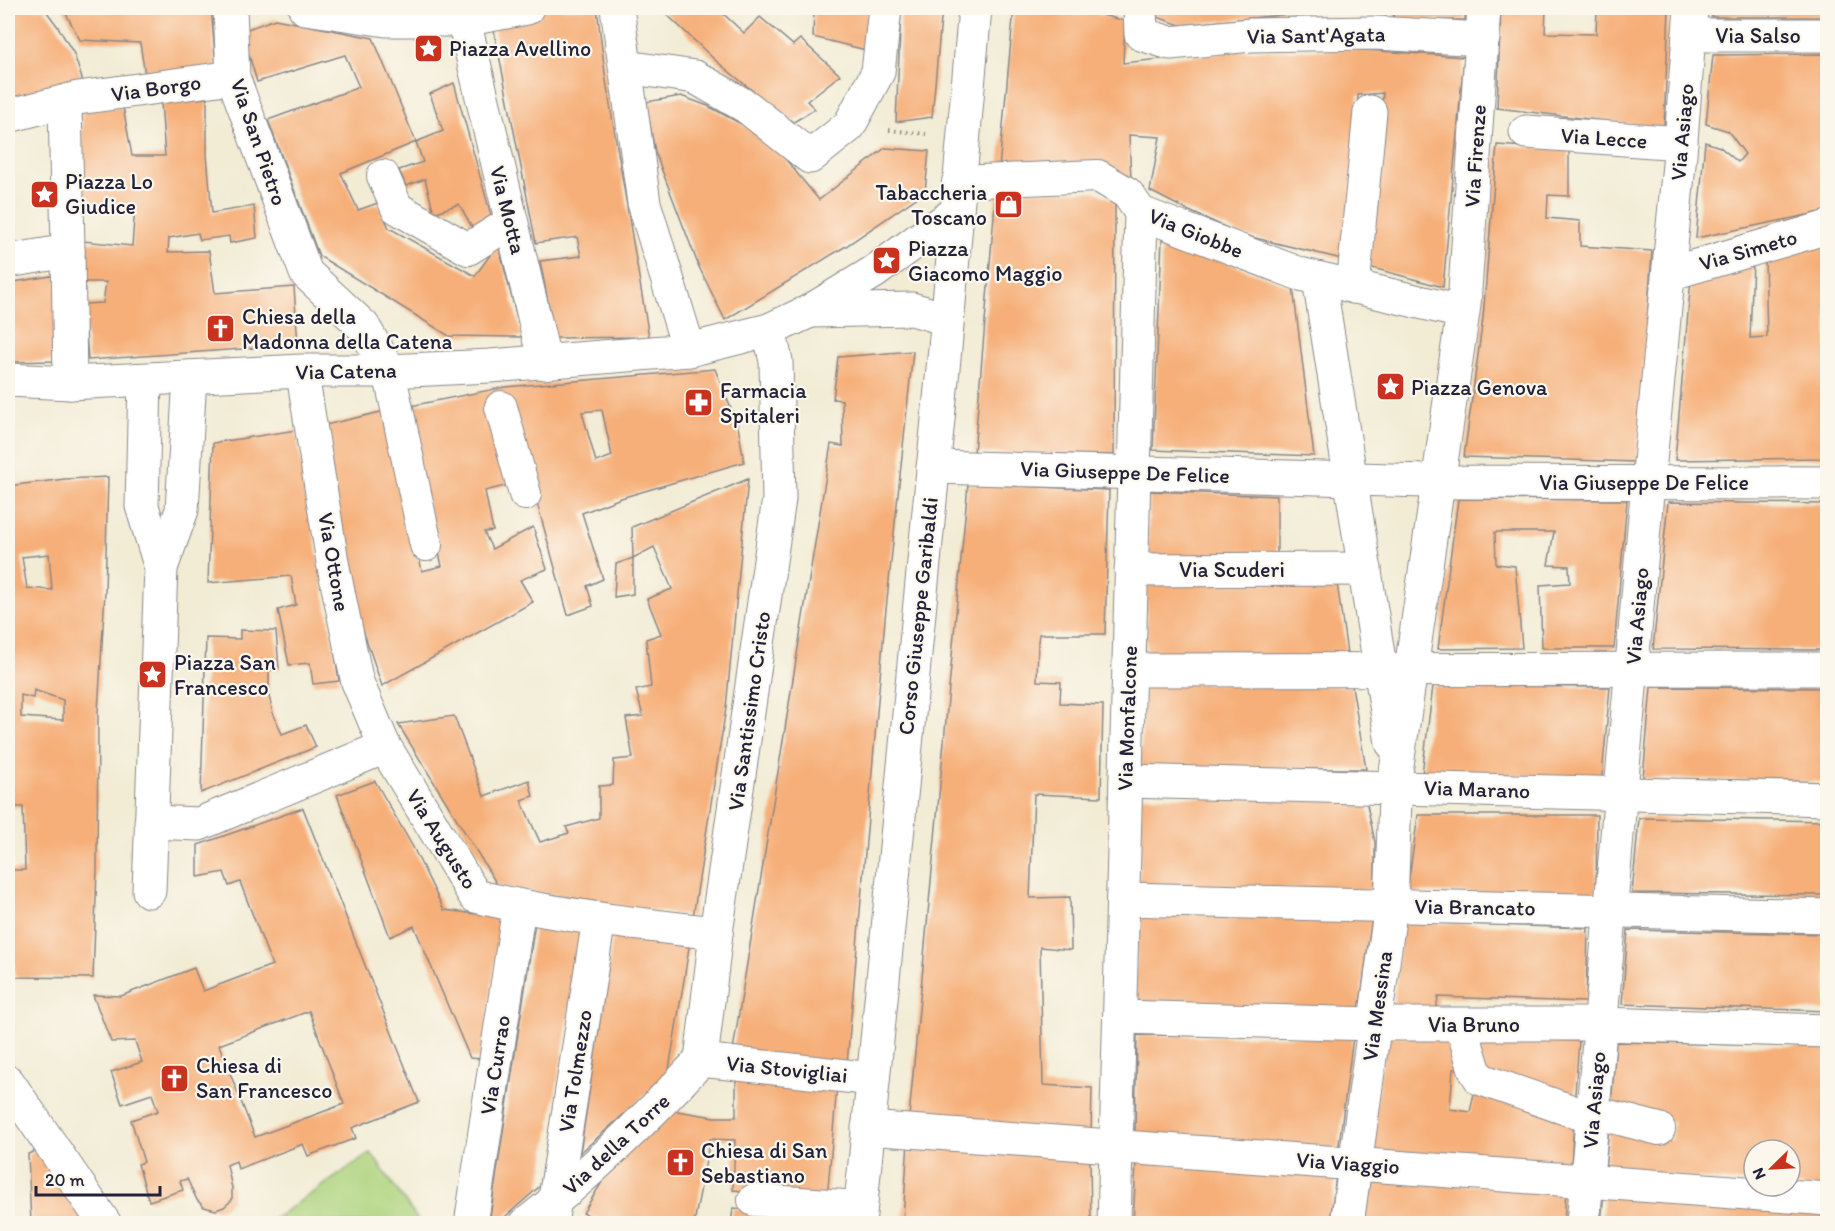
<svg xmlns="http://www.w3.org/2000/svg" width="1835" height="1231" viewBox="0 0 1835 1231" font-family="Itim,sans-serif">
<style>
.green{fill:#aed47e;stroke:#687b5c;stroke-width:1.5}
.building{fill:#f6af78;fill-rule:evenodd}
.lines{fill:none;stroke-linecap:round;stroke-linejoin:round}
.pedestrian-casing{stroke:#8a8788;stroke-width:34}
.minor-casing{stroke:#8a8788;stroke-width:35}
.tertiary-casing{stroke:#8a8788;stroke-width:35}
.path{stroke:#8a8788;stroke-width:4;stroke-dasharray:1.5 4.5;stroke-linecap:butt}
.pedestrian{stroke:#fff;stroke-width:32}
.minor{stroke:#fff;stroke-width:33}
.tertiary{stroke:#fff;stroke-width:33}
.labels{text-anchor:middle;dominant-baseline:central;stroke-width:4.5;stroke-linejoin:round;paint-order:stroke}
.street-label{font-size:22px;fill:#22223b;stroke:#fbf7ec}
.poi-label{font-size:22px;fill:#22223b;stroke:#fbf7ec;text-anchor:start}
</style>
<rect width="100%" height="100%" fill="#fbf7ec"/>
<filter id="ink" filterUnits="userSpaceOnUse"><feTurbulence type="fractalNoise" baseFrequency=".0167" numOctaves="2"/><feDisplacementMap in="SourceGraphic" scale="12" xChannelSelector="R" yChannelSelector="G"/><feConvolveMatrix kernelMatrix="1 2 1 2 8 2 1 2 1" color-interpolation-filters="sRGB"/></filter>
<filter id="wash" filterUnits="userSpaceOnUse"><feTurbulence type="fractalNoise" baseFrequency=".008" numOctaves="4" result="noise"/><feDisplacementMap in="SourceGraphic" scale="24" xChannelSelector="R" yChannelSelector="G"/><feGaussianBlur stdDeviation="1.35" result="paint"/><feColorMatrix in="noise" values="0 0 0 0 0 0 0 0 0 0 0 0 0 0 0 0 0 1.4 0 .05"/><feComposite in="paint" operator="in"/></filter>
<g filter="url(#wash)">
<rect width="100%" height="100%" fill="#f2ecd5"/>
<path class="green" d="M371,1153L420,1223H268Z"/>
<g id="blocks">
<g class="building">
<path d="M44,8L58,27L74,54L83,82L8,98V9Z"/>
<path d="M63,8H211L216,67L145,75L140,43L80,40Z"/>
<path d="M527,8H597L606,81L649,337L555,338L540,261L581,256L577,237L536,243L494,30Z"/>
<path d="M660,8H717L744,33L760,17L793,45L800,39L840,75L807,101L815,109L792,123L715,60Z"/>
<path d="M814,8H869L866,50L813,37Z"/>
<path d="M901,8H942L932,117L896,122Z"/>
<path d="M1014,8H1076L1125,21L1123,63L1238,51L1351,49L1464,57L1443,287L1369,267L1383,93L1358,95L1346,260L1243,235L1187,210L1150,191L1160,137L1129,135L1131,180L999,168Z"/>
<path d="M1152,8H1342V9L1180,25L1151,15Z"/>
<path d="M1395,8H1465V20H1393Z"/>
<path d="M1501,8H1546L1545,33L1596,34L1597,8H1669L1664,128L1497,108Z"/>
<path d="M1711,8H1827V17H1712Z"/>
<path d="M275,19L373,38L416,142L341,173L358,210L378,203L389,228L475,276L498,244L522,337L449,336L319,256L268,120L359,87L345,55L257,82L242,31Z"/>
<path d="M1827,54V211L1696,238L1705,142L1720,147L1738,162L1745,154L1728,131L1706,124L1713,55Z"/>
<path d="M454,83L492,219L473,229L459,204L434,213L425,179L406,186L399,170L423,162L416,142L443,131L430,94Z"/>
<path d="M681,96L708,106L769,139L819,200L885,148L929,151L925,192L846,246L725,320L699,267L655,152L646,102Z"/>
<path d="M207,98V155L212,213L254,206L257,238L230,243L229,236L200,240L198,233L169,238L168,252L209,251L215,293L294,287L298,345L88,360L84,304L103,303L106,282H77L83,241L132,246L135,206L81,207L82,110L123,107L132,156H165L161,102Z"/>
<path d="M1497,145L1569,150V196L1548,195L1547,218L1580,221V246L1652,251L1637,462L1464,457L1483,318Z"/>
<path d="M996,191H1094L1115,201L1114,455L974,453Z"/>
<path d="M1162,239L1293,287L1314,456L1153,450Z"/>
<path d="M1827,241V458L1675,460L1691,279L1753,262L1750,338L1767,337L1765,258Z"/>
<path d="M57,275L58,361L8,362V283Z"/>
<path d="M913,351L885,619L847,1064L733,1050L831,444L843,446L842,400L833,399L838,357Z"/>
<path d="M715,369L738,426L744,462L621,498L582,513L603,579L587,586L593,606L568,615L510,405L509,485L485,491L493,531L484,532L492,549L533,527L547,569L520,580L533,602L382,686L346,580L321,426L385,411L422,571L442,566L405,407L505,387ZM602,410L612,456L596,462L582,412Z"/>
<path d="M296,430L336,661L339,681L313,684L310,663L289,665L278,610L296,605L291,576L208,583L213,443Z"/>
<path d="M108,477L105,592L98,712L97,870L93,978L15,977L10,924H8V870H25L23,807H8V486L65,479ZM49,554L52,590L27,588L22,557ZM34,690L63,700V720L21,717V695L33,698Z"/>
<path d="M748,479L726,708L693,917L498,886L398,724L454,716L484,796L529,780L533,796L521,800L540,842L569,833L566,827L599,818V786L613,785L614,760L633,758L626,718L643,716L636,690L651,687L646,639L661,634L647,599L672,589L654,547L633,558L632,527Z"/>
<path d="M968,484L1109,490L1105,634H1039L1038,642L1037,681L1061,682L1060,703L1103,705L1101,797L1034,794L1030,898L1070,897L1071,950L1040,947L1043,1085L1092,1088L1091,1136L909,1117Z"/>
<path d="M1150,491L1277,496V556L1147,558Z"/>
<path d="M1458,499L1627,500L1614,648H1542L1540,585L1570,583L1569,566L1548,565L1554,532H1495L1496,564L1515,566L1522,648L1438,649Z"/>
<path d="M1668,502L1827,504V650L1653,649Z"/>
<path d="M633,558V594L614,597L616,564Z"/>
<path d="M1146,583H1337L1348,660L1146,658Z"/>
<path d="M240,630L276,631L279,669L269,670V696L273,713L282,734L306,725L316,747L201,793L206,638L240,639Z"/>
<path d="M1144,683L1352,686L1366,769H1140Z"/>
<path d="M1433,686L1610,687L1602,777L1422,774Z"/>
<path d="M1651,687L1827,688V782L1643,778Z"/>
<path d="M375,781L413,847L444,910L501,917L482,1059L470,1058L414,926L390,937L337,795Z"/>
<path d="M1141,796L1366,800L1375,842V890L1139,887Z"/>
<path d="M303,808L419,1102L352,1128L356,1138L308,1156L303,1144L238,1169L236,1161L227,1165L232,1188V1200L224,1207L216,1210L204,1207L197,1200L187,1179L180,1181L183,1190L149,1201L138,1164L144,1162L131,1120L158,1111L152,1094L122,1104L111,1072L142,1062L135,1041L111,1042L93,995L121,996L194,968L203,991L272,965L240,882L229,886L224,872L198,877V845ZM309,1011L344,1104L255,1137L219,1045Z"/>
<path d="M1418,815H1597L1596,895L1407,892Z"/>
<path d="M1639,818L1827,821V895L1632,893Z"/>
<path d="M1139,913L1372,916L1359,1012L1134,1005Z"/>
<path d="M1402,922L1588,928L1586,1002L1438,997L1436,1012L1393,1010Z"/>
<path d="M535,923L583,931L540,1186L497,1224H489Z"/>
<path d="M1628,930L1827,934V1011L1622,1004Z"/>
<path d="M613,935L689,947L684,980L668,1075L580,1153Z"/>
<path d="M1137,1035L1353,1037L1338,1152L1135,1134Z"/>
<path d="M1386,1036L1457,1038L1465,1069H1453L1450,1109L1470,1112L1476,1084L1574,1119L1571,1166L1369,1154Z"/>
<path d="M1470,1038L1579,1041L1574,1107L1487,1076Z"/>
<path d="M1616,1042L1827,1047V1189L1790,1186V1150H1754V1183L1605,1171L1609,1125L1671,1140L1673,1122L1611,1107Z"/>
<path d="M736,1080L837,1086L827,1199L733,1190L735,1140L710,1139L694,1224H614L583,1213L616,1159L665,1109L714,1117H736Z"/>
<path d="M908,1141L1090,1158L1091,1224H940L903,1220Z"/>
<path d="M38,1150L86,1224H31L28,1154Z"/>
<path d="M1136,1162L1336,1175L1330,1224H1133Z"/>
<path d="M1368,1180L1566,1190L1564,1224H1361Z"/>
<path d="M1604,1192L1827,1209V1224H1601Z"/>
<path d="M733,1208L829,1217L828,1224H731Z"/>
</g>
</g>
</g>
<g filter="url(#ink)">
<use href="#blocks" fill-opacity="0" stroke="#8a8788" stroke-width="1.5"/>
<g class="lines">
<defs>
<g id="pedestrian">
<path d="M383,176L397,208L468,249L511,222"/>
<path d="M958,182L1098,176L1127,193L1141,213"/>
<path d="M302,371L333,565L357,681L385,747"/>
<path d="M389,371L426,545"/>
<path d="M501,407L525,494"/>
<path d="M1461,1025L1475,1071L1480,1079L1592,1118"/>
<path d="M1593,1112L1659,1129"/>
<path d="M754,1200L860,1207"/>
</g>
<g id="minor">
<path d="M230,8L233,77L306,273L363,326L389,371"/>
<path d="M305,8L386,20H463L527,8"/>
<path d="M461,8L545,363"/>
<path d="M617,8L644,203L689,350"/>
<path d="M1140,8L1141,34L1170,43L1251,35L1375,33L1483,39"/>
<path d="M1689,35H1828"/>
<path d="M626,67L695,77L747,107L810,157L849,126L878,72L885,8"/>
<path d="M8,116L78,98L233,77"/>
<path d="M1526,132L1681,143"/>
<path d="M68,251L70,383"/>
<path d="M8,261L68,251L65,102"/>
<path d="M1669,274L1828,227"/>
<path d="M1319,279L1392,743"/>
<path d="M1353,287L1370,112"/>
<path d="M811,311L912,309L947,319"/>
<path d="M8,380L70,383L302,371H389L490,366L689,350L769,330L810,311L874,272L955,213"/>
<path d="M145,380L142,506L161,568L149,891"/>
<path d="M933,467L1461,482L1828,483"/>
<path d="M161,568L182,510L190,377"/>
<path d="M1131,570L1365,569"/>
<path d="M1129,670L1828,669"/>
<path d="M1126,781L1828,799"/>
<path d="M151,822L199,824L385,747L475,896C554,915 635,924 716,933"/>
<path d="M1123,899L1828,916"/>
<path d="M1120,1017L1374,1024H1601L1828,1031"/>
<path d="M701,1060L716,933L779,499L776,361L769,330"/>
<path d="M701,1060L873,1079"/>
<path d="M8,1082L105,1224"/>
<path d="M868,1128L1828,1199"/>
<path d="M471,1224L519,907"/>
<path d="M526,1224C589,1175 647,1118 701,1060"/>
<path d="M551,1224L599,919"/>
<path d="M1114,1224L1141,213L1300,274L1462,312"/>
<path d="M1347,1224L1391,905L1396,772L1464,305L1484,8"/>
<path d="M1583,1224L1648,482L1680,154L1691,8"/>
</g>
<path id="tertiary" d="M859,1224L945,348L975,8"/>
</defs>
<use href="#pedestrian" class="pedestrian-casing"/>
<use href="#minor" class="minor-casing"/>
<use href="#tertiary" class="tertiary-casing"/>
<path class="path" d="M889,130L926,134"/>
<use href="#pedestrian" class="pedestrian"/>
<use href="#minor" class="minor"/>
<use href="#tertiary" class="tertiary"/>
</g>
</g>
<defs>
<symbol id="sight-square" viewBox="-11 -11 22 22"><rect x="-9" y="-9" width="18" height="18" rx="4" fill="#c8321e" stroke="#fbf7ec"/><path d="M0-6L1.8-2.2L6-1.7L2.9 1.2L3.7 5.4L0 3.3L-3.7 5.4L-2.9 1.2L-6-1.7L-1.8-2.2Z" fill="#fff"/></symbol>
<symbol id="shop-square" viewBox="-11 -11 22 22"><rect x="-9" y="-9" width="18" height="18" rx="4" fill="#c8321e" stroke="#fbf7ec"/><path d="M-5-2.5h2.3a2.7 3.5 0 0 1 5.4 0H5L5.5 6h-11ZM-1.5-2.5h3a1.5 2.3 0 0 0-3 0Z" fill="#fff"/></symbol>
<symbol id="church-square" viewBox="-11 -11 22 22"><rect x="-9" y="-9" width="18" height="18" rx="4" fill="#c8321e" stroke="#fbf7ec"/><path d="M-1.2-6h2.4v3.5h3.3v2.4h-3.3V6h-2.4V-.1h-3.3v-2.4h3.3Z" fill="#fff"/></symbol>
<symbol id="pharmacy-square" viewBox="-11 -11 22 22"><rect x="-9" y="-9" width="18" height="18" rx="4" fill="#c8321e" stroke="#fbf7ec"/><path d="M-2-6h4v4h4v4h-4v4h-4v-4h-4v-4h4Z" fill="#fff"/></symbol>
</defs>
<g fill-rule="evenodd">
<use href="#sight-square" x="412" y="32" width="33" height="33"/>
<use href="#sight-square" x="28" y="178" width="33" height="33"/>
<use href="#shop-square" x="992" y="188" width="33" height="33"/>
<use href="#sight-square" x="870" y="244" width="33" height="33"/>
<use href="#church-square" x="204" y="312" width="33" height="33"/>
<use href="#sight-square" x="1374" y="370" width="33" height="33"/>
<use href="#pharmacy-square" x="682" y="386" width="33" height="33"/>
<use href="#sight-square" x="136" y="658" width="33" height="33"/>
<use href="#church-square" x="158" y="1062" width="33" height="33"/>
<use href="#church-square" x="664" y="1146" width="33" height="33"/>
</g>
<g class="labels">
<g class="street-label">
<text transform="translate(1316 35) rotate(-1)">Via Sant'Agata</text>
<text x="1758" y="35">Via Salso</text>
<text transform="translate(156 88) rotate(-8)">Via Borgo</text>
<text transform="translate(1682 132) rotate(-85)">Via Asiago</text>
<text transform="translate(1604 138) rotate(4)">Via Lecce</text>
<text transform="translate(259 142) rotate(71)">Via San Pietro</text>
<text transform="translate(1475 156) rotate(-86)">Via Firenze</text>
<text transform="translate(508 210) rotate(76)">Via Motta</text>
<text transform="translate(1196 233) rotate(22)">Via Giobbe</text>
<text transform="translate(1748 250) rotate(-16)">Via Simeto</text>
<text transform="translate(346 371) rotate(-1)">Via Catena</text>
<text transform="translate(1125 472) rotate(2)">Via Giuseppe De Felice</text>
<text x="1644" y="482">Via Giuseppe De Felice</text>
<text transform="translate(334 562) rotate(80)">Via Ottone</text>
<text x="1232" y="569">Via Scuderi</text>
<text transform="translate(918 616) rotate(-84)">Corso Giuseppe Garibaldi</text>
<text transform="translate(1637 616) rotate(-85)">Via Asiago</text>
<text transform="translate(749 711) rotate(-82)">Via Santissimo Cristo</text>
<text transform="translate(1127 718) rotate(-88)">Via Monfalcone</text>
<text transform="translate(1477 789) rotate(2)">Via Marano</text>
<text transform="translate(442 839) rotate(58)">Via Augusto</text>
<text transform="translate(1475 907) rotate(1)">Via Brancato</text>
<text transform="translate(1377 1006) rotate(-82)">Via Messina</text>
<text x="1474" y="1024">Via Bruno</text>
<text transform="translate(495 1065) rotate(-81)">Via Currao</text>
<text transform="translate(787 1069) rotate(6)">Via Stovigliai</text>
<text transform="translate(575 1071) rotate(-81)">Via Tolmezzo</text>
<text transform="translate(1594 1100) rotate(-85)">Via Asiago</text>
<text transform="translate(616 1144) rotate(-43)">Via della Torre</text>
<text transform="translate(1348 1163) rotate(4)">Via Viaggio</text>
</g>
<g class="poi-label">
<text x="449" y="48">Piazza Avellino</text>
<text x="65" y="181">Piazza Lo<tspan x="65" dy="25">Giudice</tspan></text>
<text x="987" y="192" text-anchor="end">Tabaccheria<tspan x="987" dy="25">Toscano</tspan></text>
<text x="908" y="248">Piazza<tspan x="908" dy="25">Giacomo Maggio</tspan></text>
<text x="242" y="316">Chiesa della<tspan x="242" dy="25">Madonna della Catena</tspan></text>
<text x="1411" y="387">Piazza Genova</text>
<text x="720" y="390">Farmacia<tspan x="720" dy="25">Spitaleri</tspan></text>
<text x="174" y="662">Piazza San<tspan x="174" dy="25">Francesco</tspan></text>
<text x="196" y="1065">Chiesa di<tspan x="196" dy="25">San Francesco</tspan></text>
<text x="701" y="1150">Chiesa di San<tspan x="701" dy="25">Sebastiano</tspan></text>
</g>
</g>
<rect width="1835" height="1231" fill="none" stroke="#fbf7ec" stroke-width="30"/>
<g transform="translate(1772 1168) rotate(246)"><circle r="28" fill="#fbf7ec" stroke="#a4a2a5" stroke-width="1.5"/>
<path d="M0-4.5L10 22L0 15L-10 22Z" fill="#c8321e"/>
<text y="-9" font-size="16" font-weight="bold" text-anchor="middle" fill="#22223b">N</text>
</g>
<path d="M36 1186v9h124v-9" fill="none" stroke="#22223b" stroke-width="3"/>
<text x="45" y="1186" font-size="18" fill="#22223b" stroke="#fbf7ec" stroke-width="4.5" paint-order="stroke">20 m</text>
</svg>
